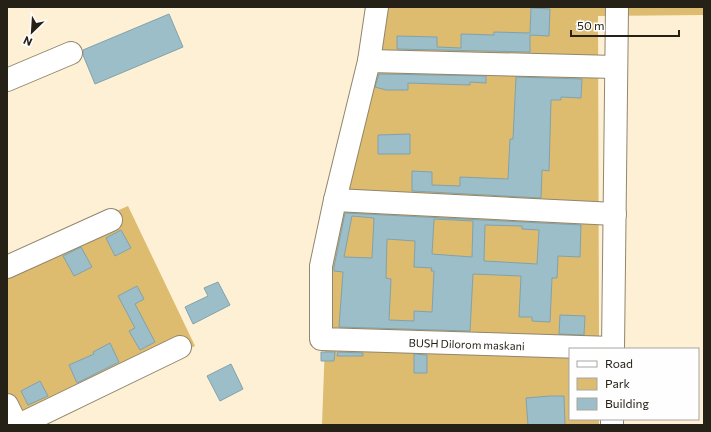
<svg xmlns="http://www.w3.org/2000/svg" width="711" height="432" viewBox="0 0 711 432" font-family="Commissioner,sans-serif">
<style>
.green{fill:#ddbb6f}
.building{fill:#9cbec8;stroke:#81a2ac;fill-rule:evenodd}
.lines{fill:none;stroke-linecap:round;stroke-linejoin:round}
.minor-casing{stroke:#91866d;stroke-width:24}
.minor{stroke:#fff;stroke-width:22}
.labels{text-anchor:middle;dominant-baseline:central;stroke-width:4;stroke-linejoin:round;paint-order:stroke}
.street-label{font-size:11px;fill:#262117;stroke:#fefefe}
</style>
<rect width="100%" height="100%" fill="#fdf0d4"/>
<g class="green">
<path d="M377,7H704V15L598,16L599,349H570V419H599V425H322L330,206Z"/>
<path d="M128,206L195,346L34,420L7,425V259Z"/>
</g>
<g class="building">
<path d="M531,8L550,9L549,36L530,35V52L397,49V36L437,37V47L461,48V34L494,35V32L530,33Z"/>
<path d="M169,14L183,47L95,84L83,55V50Z"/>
<path d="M379,74L486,76V83L470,82V85L408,83V90H386L375,87Z"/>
<path d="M516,77L582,79L581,98L561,97V100H551L549,171L542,170L541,198L412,191V171L432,172V185L460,186V177L508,179L510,139H513Z"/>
<path d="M410,134V154H378V135Z"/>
<path d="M345,213L581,225L580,257L558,256L557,278H552L550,322L532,321V317H519L521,276L473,274L470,331L339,327L343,272L334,271V267ZM352,216L374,218L372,258L344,257ZM434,219L473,221L472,257L432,254ZM485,225L522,226V229L539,230L537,264L484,261ZM387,239L415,241L414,267L432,268L431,271H434L432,312L414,311V321L389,320L391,279L386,278Z"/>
<path d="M121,230L131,248L115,256L106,238Z"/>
<path d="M81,247L92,267L74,276L63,256Z"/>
<path d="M218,282L230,305L193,324L185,307L208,296L204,288Z"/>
<path d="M137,286L144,299L135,304L155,342L140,350L129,331L135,328L118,296Z"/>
<path d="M560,315L585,316L584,335L559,334Z"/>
<path d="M110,343L119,362L77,383L69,365L94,354L93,352Z"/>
<path d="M321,352H335L334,361H321Z"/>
<path d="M338,352L363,353V356H337Z"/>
<path d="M414,354L427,355V373H414Z"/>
<path d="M231,364L243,389L220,401L207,376Z"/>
<path d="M40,381L48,396L28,405L21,391Z"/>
<path d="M550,396H564L565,425H528L526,398Z"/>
</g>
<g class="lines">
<defs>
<g id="minor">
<path id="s1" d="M377,7L369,61L335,200L321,266V339L613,348"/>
<path d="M369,61L616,67"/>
<path d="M7,80L71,53"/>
<path d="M335,200L615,214"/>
<path d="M7,267L111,220"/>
<path d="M613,349L617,7"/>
<path d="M7,405L17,425"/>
<path d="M19,425L180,347"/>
<path d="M612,425V419"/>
</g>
</defs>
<use href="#minor" class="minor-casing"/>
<use href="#minor" class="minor"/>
</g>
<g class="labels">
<g class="street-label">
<text stroke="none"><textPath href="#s1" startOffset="484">BUSH Dilorom maskani</textPath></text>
</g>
</g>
<rect width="711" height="432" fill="none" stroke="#262117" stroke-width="16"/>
<rect x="569" y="348" width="130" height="72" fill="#fefefe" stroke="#a8a6a2"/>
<rect x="577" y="361" width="20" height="6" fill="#ffffff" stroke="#a8a6a2"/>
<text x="605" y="368" font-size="12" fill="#262117">Road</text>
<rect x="577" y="378" width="20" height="12" fill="#ddbb6f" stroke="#a8a6a2"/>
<text x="605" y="388" font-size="12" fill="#262117">Park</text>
<rect x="577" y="398" width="20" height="12" fill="#9cbec8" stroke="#a8a6a2"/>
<text x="605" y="408" font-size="12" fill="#262117">Building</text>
<g transform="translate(32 32) rotate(205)" stroke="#fefefe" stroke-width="3" paint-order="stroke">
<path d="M0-3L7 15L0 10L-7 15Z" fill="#262117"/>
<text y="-6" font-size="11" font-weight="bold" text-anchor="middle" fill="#262117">N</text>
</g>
<path d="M571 30v6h108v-6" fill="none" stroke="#262117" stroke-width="2"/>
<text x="577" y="30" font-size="12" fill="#262117" stroke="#fefefe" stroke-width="3" paint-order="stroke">50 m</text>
</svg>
